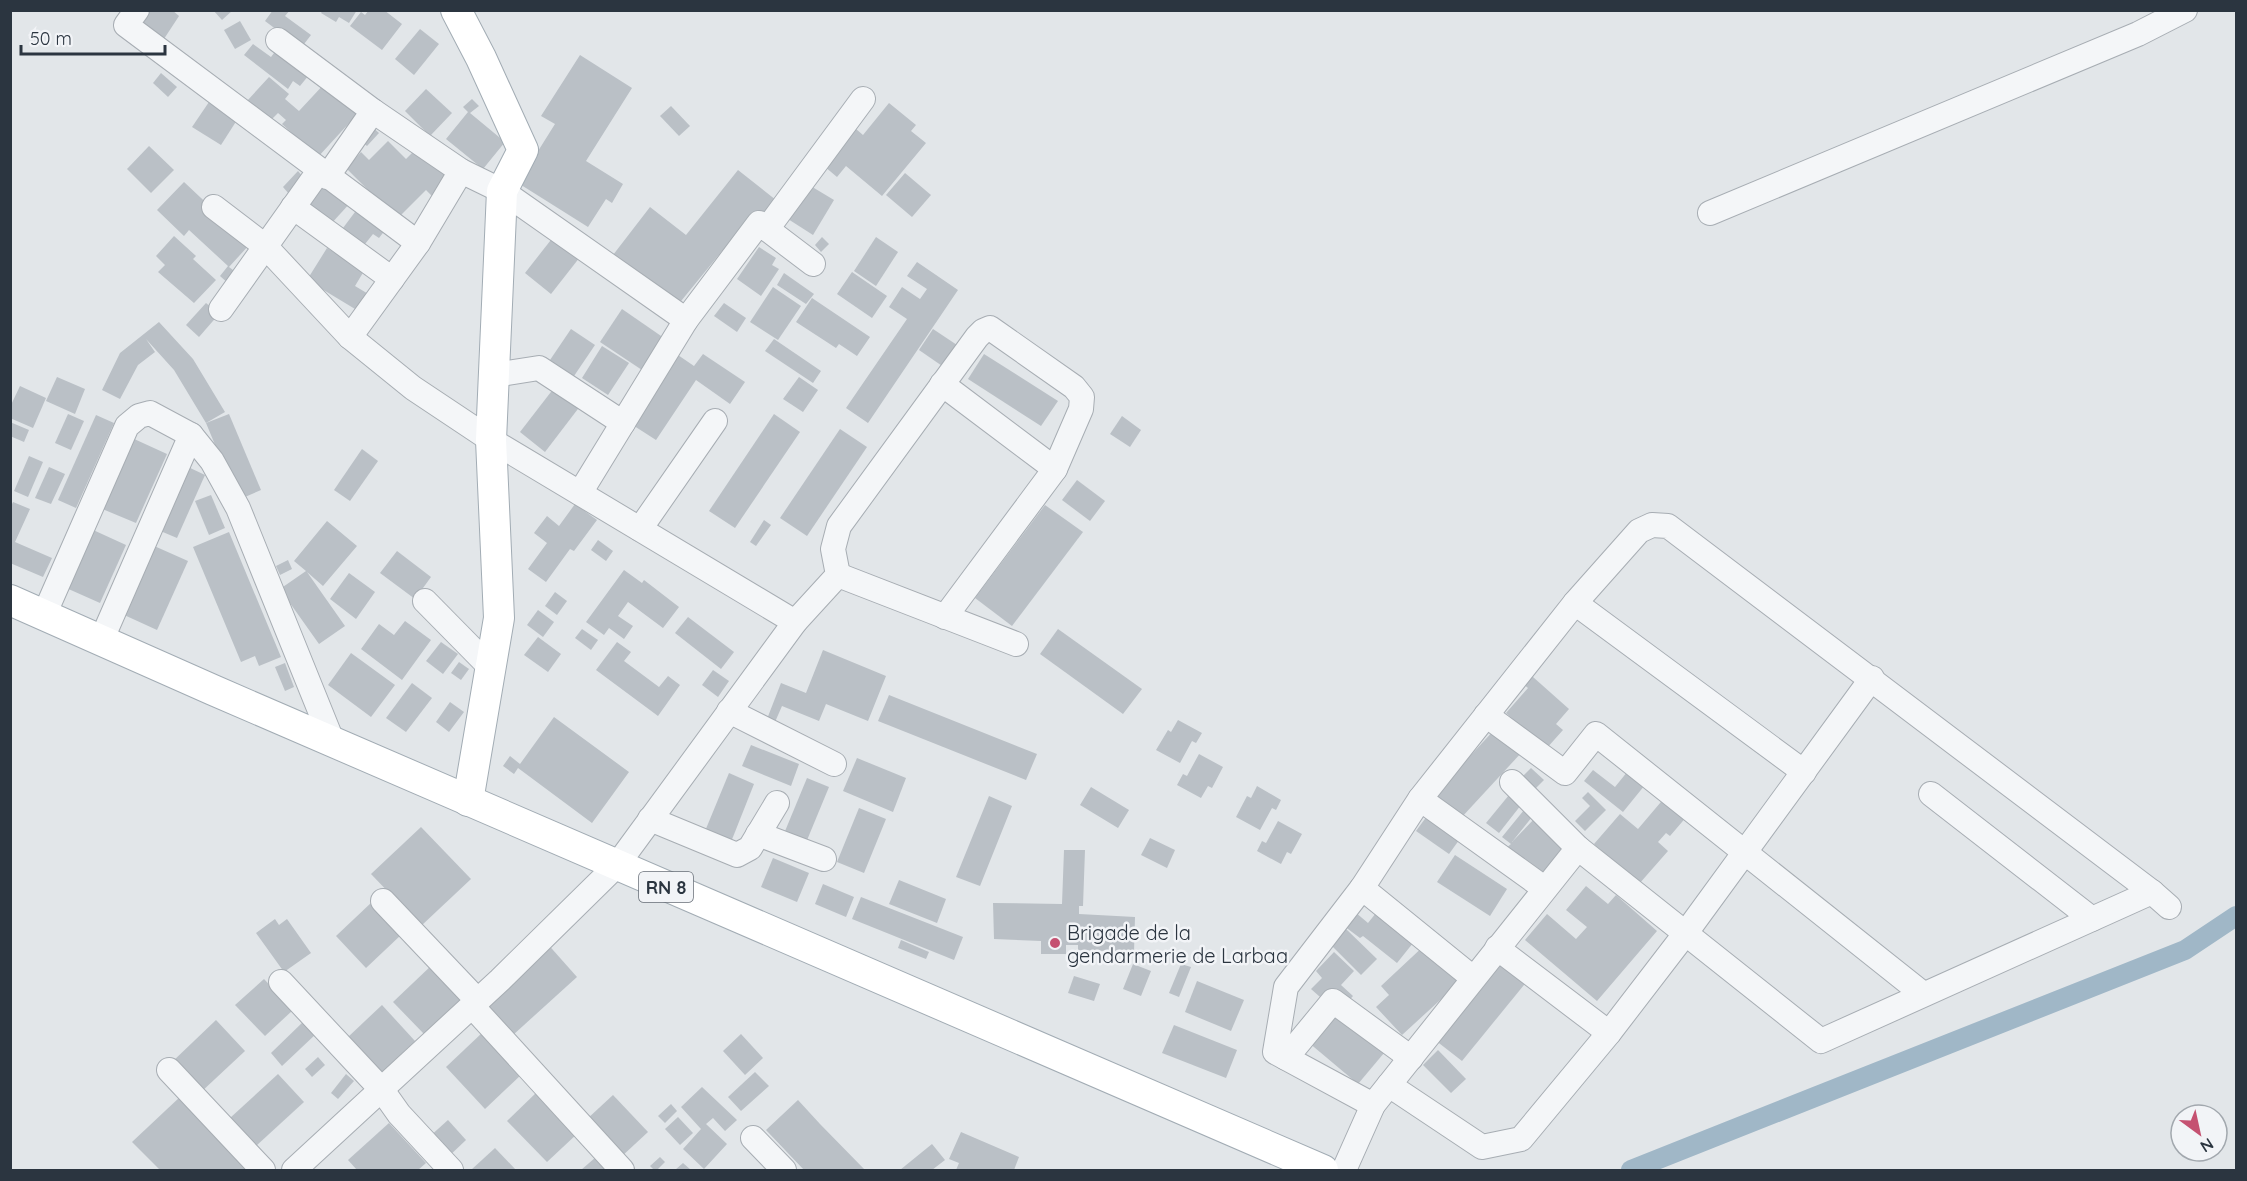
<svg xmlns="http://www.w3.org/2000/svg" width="2247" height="1181" viewBox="0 0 2247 1181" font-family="Quicksand,sans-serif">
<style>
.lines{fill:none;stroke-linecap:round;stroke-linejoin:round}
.canal{stroke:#a0b7c7;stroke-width:20}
.building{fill:#bac0c6}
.minor-casing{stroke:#a7adb3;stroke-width:26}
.major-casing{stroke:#a2acb4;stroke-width:32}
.minor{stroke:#f4f6f8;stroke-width:24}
.major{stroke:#fff;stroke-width:30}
.poi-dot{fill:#c55171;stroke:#f2f4f7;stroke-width:2}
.labels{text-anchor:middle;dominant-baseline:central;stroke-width:5;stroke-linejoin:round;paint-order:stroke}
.shield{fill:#f2f4f7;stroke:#676e77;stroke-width:1.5}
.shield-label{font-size:18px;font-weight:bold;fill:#2b3540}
.poi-label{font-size:20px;fill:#2b3540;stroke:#f2f4f7;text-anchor:start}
</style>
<rect width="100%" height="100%" fill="#e2e6e9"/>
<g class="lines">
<path class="canal" d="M1631,1170L2185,950L2236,916"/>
</g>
<g class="building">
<path d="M146,10H172L179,16L160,45L134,27Z"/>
<path d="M213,10H233L222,20Z"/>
<path d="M273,10H290L285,16L311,35L301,48L265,21Z"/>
<path d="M323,10H357L349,23L339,17L336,22L321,13Z"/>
<path d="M369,10H384L402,24L382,50L350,26L361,12L365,15Z"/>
<path d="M240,21L251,40L235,49L224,30Z"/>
<path d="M420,29L439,44L414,75L395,59Z"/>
<path d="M253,44L271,57L280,45L313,70L300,86L293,81L288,89L244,55Z"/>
<path d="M580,55L632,88L586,161L623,184L612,203L606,199L588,227L518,183L555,124L541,116Z"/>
<path d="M161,73L177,87L168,97L153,83Z"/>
<path d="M269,77L289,94L285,99L299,111L326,82L362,109L318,157L282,124L286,120L278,113L270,121L247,101Z"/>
<path d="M426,89L452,113L430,136L405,111Z"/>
<path d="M472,99L479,106L470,113L505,142L483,169L446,139L468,112L463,107Z"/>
<path d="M209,102L237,120L221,145L192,127Z"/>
<path d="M889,103L916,125L911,131L926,143L882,196L846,166L837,177L818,161L845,142L856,129L863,135Z"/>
<path d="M671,106L690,126L679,136L660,116Z"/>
<path d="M369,124L379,133L367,146L357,138Z"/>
<path d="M388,141L406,159L419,146L451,178L432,196L426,190L397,219L340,162L354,160L361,152L369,160Z"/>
<path d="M149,146L174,170L151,193L127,169Z"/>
<path d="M738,170L781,204L736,261L722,251L677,306L613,255L650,207L686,235Z"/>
<path d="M298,171L304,178L289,194L283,187Z"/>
<path d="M905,173L931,195L912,217L886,195Z"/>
<path d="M326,180L351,202L330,225L305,204Z"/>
<path d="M184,182L250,244L229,267L237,273L229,284L220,276L228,266L189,230L184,236L157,210Z"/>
<path d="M809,185L834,200L813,235L788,219Z"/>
<path d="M361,204L389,225L379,238L373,234L365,244L343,228Z"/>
<path d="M174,236L196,256L193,259L216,280L194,303L158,272L165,265L156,256Z"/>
<path d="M554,236L580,257L551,294L525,273Z"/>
<path d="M822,237L829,244L821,252L815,245Z"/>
<path d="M876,237L898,252L876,286L854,271Z"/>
<path d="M759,247L776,258L772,265L779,269L761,296L737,279Z"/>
<path d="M327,248L364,271L355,286L370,295L360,312L307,280Z"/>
<path d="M917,262L958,290L868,423L846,408L907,319L889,307L902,287L920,299L927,289L907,276Z"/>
<path d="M852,272L887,296L872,318L837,294Z"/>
<path d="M784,273L814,294L806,304L777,285Z"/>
<path d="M773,287L801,306L778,340L750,322Z"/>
<path d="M812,298L870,337L857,356L839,344L836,348L796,322Z"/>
<path d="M206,303L219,314L199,337L186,325Z"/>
<path d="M724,303L746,318L737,332L714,316Z"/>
<path d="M622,309L664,338L642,370L600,342Z"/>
<path d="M159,322L193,359L225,412L206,423L174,370L146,339L155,352L138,365L120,399L102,390L120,353Z"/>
<path d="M571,329L595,345L574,376L550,360Z"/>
<path d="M933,329L963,349L948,370L919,350Z"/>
<path d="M774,339L821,371L813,383L765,351Z"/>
<path d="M602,346L629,363L608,395L582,378Z"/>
<path d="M675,353L694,366L703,354L745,382L730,404L696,380L656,440L628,422Z"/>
<path d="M984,354L1058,401L1041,426L968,379Z"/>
<path d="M57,377L85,389L75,414L46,401Z"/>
<path d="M799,377L818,390L803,412L783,399Z"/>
<path d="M20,386L46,398L33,428L10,418V407Z"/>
<path d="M554,388L584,401L545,452L520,432Z"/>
<path d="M68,414L84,421L71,450L55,443Z"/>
<path d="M229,414L261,490L238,500L206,423Z"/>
<path d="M774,414L800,432L735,528L709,511Z"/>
<path d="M96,415L114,423L76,508L58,500Z"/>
<path d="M1122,416L1141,430L1130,447L1110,434Z"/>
<path d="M10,422L29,430L24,442L10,436Z"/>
<path d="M840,429L867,447L807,536L780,518Z"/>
<path d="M132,438L167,454L136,523L100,508Z"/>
<path d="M362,449L378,461L350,501L334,490Z"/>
<path d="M29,456L43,462L28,497L14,491Z"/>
<path d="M186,466L205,475L177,538L158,530Z"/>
<path d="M49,467L65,474L51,504L35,498Z"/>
<path d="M1077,480L1105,501L1090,521L1062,500Z"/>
<path d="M211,495L225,528L209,535L195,501Z"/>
<path d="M13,502L30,509L15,542L52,558L43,577L10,563V508Z"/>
<path d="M575,504L597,520L574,551L570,549L546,582L528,569L547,543L534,533L547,516L559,526Z"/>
<path d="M1045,505L1083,532L1012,626L975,598Z"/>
<path d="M764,520L771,525L756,546L750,542Z"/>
<path d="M327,521L357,546L323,586L307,572L345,626L319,644L280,589L306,571L294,561Z"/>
<path d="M91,529L126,545L100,603L64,587Z"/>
<path d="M229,532L281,657L259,666L255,656L241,662L193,547Z"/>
<path d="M598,540L613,551L606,561L591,550Z"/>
<path d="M152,545L188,561L157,630L122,614Z"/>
<path d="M397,551L431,577L415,599L380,573Z"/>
<path d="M288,560L292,569L280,575L276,566Z"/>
<path d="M624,570L642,583L644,580L679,607L663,628L628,602L618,616L633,626L624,639L609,628L604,635L586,622Z"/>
<path d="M349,573L375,592L356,619L330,599Z"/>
<path d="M555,592L567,601L557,615L545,606Z"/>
<path d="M538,610L554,622L543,637L527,625Z"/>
<path d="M688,617L734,652L721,669L675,633Z"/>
<path d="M405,621L431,640L402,680L361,649L379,624L394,635Z"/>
<path d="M582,629L598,640L591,650L575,638Z"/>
<path d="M1058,629L1142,689L1123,714L1040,654Z"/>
<path d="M538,637L561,654L548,672L524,655Z"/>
<path d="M441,642L458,654L443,674L426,661Z"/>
<path d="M617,642L631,652L624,661L659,687L668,676L680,685L658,716L596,670Z"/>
<path d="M823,650L886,676L868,721L826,704L819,721L782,706L775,722L767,719L781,683L806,693Z"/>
<path d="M351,653L395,685L371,717L328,685Z"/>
<path d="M459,662L469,669L461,680L451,673Z"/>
<path d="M285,663L294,687L285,691L275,667Z"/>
<path d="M1524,669L1569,709L1556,724L1563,730L1546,749L1506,713L1528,688L1516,678Z"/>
<path d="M713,670L729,681L718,697L702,685Z"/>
<path d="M412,683L432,698L406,732L386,718Z"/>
<path d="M889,695L1037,754L1026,780L878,721Z"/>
<path d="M450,702L464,712L449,732L436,722Z"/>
<path d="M554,717L629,772L592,823L518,768L514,774L503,766L510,756L520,764Z"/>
<path d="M1178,720L1202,733L1196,743L1192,741L1180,763L1156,750L1168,730L1171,732Z"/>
<path d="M1496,728L1522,752L1461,818L1435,794Z"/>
<path d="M751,745L799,764L791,786L742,766Z"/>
<path d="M1199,754L1223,767L1212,788L1208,786L1201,798L1177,785L1183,774L1187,776Z"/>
<path d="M857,758L906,778L893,812L843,791Z"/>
<path d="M1632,766L1649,780L1623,812L1584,781L1593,770L1615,787Z"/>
<path d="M1531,768L1544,780L1535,789L1522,777Z"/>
<path d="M729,773L754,784L729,847L703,836Z"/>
<path d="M807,778L829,787L805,845L783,836Z"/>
<path d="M1257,786L1281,800L1276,810L1272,808L1260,830L1236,817L1247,796L1251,798Z"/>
<path d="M1091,787L1129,810L1118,828L1080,805Z"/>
<path d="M1588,792L1606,810L1585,831L1575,821L1590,806L1582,798Z"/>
<path d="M1509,795L1521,805L1499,833L1486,823Z"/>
<path d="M989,796L1012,806L980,886L956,877Z"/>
<path d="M1666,796L1688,815L1670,836L1666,833L1658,842L1668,851L1639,884L1594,844L1620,814L1638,829Z"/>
<path d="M859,808L886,819L864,873L837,862Z"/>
<path d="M1524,810L1532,817L1512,842L1536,817L1571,851L1540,883L1505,849L1511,844L1502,837Z"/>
<path d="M1430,812L1462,836L1449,854L1416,831Z"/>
<path d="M1278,821L1302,834L1291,854L1287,852L1281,864L1257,851L1262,841L1266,843Z"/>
<path d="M421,827L471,879L421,926L371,874Z"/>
<path d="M1150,838L1175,850L1167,868L1141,855Z"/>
<path d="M1064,850H1085L1083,906H1079V914L1135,917L1134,952L1078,950V945H1066V954H1041V941L994,939L993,903L1062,904Z"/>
<path d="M1455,855L1507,889L1490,916L1437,882Z"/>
<path d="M773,858L809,873L797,902L761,887Z"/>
<path d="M899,880L946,899L937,923L889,904Z"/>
<path d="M823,884L854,897L846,917L815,904Z"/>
<path d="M1586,886L1608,904L1616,895L1657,931L1597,1001L1525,940L1547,914L1576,939L1587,927L1566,910Z"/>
<path d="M861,897L963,937L954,960L852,919Z"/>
<path d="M372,902L402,934L366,968L336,936Z"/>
<path d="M1380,908L1417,938L1397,963L1363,936L1360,938L1344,926L1355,912L1368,923Z"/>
<path d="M275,919L279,925L287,919L311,953L284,972L256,933Z"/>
<path d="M1345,928L1377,959L1361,975L1330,944Z"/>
<path d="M901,940L929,952L926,959L898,948Z"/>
<path d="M545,941L577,977L513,1035L480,999Z"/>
<path d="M1427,943L1462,980L1402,1035L1376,1007L1389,995L1381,986Z"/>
<path d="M1334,952L1354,971L1341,985L1353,996L1344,1006L1328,1004L1311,989L1322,978L1316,971Z"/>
<path d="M1502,959L1528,980L1462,1061L1435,1040Z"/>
<path d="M433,964L464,996L424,1034L393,1002Z"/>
<path d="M1133,964L1151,971L1141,996L1123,989Z"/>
<path d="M1181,964L1191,967L1179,997L1169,993Z"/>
<path d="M1074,976L1100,984L1094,1001L1068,993Z"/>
<path d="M264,979L293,1010L265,1036L235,1005Z"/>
<path d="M1197,981L1244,1000L1231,1031L1185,1012Z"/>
<path d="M382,1005L415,1041L381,1073L347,1038Z"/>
<path d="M1335,1011L1389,1047L1358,1084L1308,1042Z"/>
<path d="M216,1020L245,1051L200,1093L171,1063Z"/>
<path d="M305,1020L317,1033L282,1066L271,1053Z"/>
<path d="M1174,1025L1237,1050L1226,1078L1162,1053Z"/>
<path d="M483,1032L522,1074L485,1109L446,1067Z"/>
<path d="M741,1034L763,1058L745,1075L723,1051Z"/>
<path d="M1438,1050L1466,1079L1451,1093L1423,1065Z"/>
<path d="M318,1057L325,1065L312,1077L305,1069Z"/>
<path d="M755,1072L769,1086L741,1111L728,1097Z"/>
<path d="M278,1074L304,1102L256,1146L230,1118Z"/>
<path d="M346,1074L354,1081L338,1099L331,1093Z"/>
<path d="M702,1087L737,1120L725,1131L713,1118L706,1124L727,1144L704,1169L683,1149L701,1129L681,1107Z"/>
<path d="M538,1091L578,1133L547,1162L507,1121Z"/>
<path d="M613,1095L648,1132L621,1157L586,1120Z"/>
<path d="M181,1096L251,1170H160L132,1142Z"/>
<path d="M798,1100L820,1124L865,1170H804L766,1130Z"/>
<path d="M671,1104L677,1111L665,1123L658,1116Z"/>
<path d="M678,1117L693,1133L680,1145L665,1129Z"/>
<path d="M448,1120L466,1140L447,1158L428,1138Z"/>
<path d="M389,1123L426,1163L418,1170H357L348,1160Z"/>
<path d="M961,1132L1019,1157L1014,1170H956L959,1163L949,1159Z"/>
<path d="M932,1144L945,1160L932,1170H900Z"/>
<path d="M495,1148L516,1170H471Z"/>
<path d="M596,1157L609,1170H581Z"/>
<path d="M660,1157L665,1162L657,1170H654L650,1166Z"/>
<path d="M683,1163L691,1170H675Z"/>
</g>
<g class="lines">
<defs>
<g id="minor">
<path d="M137,10L126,25L418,243"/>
<path d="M278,40L373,111L461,171L502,191L686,320"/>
<path d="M327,177L373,111"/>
<path d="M214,207L265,246L350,337L413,388L491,440L795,622L617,865L500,980L294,1170"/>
<path d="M293,207L392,279"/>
<path d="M1710,213L2138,34L2185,10"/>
<path d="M767,229L863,99"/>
<path d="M221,309L319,171"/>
<path d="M350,337L418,243L461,171"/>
<path d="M494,375L539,368L623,423"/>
<path d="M942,384L1055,469"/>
<path d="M580,493L686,320L759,223L813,264"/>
<path d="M640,529L715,421"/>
<path d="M838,575L1016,644"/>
<path d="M425,601L491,668"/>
<path d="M1575,603L1804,772"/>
<path d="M44,615L127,426L139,416L150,413L191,435L212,461L238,508L333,743"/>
<path d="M795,622L838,575L833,549L839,526L977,337L983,331L990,328L1074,387L1082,397L1081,409L1055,469L945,617"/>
<path d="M101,641L191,435"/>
<path d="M729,711L834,764"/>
<path d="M1486,715L1565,773L1596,734L1923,994"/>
<path d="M1512,782L1578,848L1821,1041L2152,892"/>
<path d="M1931,794L2092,919"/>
<path d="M1420,799L1544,888"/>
<path d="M650,819L737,855L750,848L777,803"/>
<path d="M758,834L824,859"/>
<path d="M1362,888L1473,978"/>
<path d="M383,901L478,1001"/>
<path d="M1497,948L1609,1033"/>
<path d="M281,982L382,1090L399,1114L451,1170"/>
<path d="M472,1006L622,1170"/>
<path d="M1286,1058L1333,1001L1411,1058"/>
<path d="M169,1070L263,1170"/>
<path d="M1389,1085L1482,1147L1521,1139L1609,1033L1685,934L1872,678"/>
<path d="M1373,1105L1275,1052L1286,987L1362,888L1420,799L1575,603L1639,531L1652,525L1668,526L2152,892L2169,907"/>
<path d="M753,1138L784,1170"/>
<path d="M1344,1170L1373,1105L1578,848"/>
</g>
<g id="major">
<path d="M456,10L481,58L523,150L502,191L491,440L499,618L468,801"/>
<path d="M10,600L213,690L1323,1170"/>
</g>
</defs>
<use href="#minor" class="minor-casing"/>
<use href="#major" class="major-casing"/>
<use href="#minor" class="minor"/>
<use href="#major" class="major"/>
</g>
<circle class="poi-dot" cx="1055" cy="943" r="6"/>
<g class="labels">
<rect class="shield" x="639" y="872" width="54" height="30" rx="4.5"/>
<g class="shield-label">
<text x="666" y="887">RN 8</text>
</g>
<g class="poi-label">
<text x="1067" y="932">Brigade de la<tspan x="1067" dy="23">gendarmerie de Larbaa</tspan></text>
</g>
</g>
<rect width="2247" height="1181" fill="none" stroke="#2b3540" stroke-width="24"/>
<g transform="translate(2199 1133) rotate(147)"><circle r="28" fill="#f2f4f7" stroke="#a2a8ae" stroke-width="1.5"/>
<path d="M0-4.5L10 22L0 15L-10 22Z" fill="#c55171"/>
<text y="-9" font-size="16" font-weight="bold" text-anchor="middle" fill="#2b3540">N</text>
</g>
<path d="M21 45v9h144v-9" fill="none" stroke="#2b3540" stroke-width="3"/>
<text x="30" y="45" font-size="18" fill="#2b3540" stroke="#f2f4f7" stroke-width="4.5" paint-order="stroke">50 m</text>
</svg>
